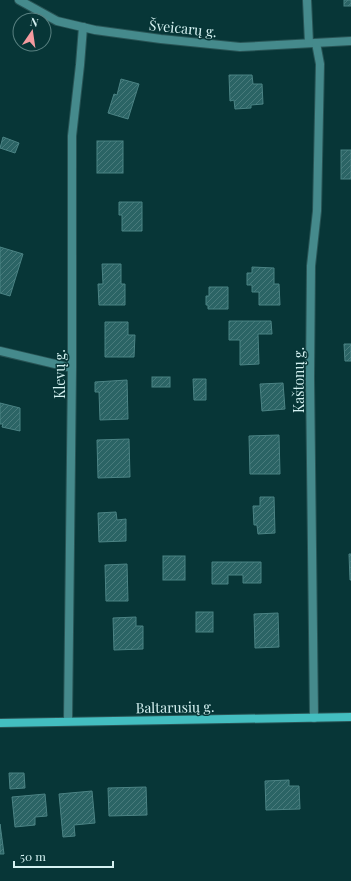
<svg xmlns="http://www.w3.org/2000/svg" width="351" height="881" viewBox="0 0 351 881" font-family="'Playfair Display',serif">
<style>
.building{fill:url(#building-hatch);stroke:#4b8384}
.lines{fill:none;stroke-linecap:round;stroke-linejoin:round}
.minor-casing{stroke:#285455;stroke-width:10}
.secondary-casing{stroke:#285455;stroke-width:10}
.minor{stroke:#458a8c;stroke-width:8}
.secondary{stroke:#43bec0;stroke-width:8}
.labels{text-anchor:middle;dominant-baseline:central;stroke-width:3;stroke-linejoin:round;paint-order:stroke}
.street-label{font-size:14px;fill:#d4f1f1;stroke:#073637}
</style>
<defs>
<pattern id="building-hatch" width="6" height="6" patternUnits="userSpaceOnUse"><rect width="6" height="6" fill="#2b6465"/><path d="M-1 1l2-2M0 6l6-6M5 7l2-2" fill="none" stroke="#497b7c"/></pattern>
</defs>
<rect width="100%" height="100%" fill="#073637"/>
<g class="building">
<rect x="344" y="0" width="7" height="6"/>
<path d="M229,75H252L253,84H262L263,104L251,105V108L235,109L234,100L230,101Z"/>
<path d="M121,79L139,84L128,119L108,113L114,94L117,95Z"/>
<path d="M3,137L19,143L15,153L0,148Z"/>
<rect x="97" y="141" width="26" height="32"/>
<rect x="341" y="150" width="10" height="29"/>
<path d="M119,202H142V231H122V215H119Z"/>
<path d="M0,247L23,254L10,296L0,293Z"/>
<path d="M102,264H121V284H125V305H99L98,284H103Z"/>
<path d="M252,267L274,268V284H279L280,305H259V292H252V285H247V273H252Z"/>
<path d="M209,287H228V309H208V305H206V296H209Z"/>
<path d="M229,321H271L272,334H258L259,364L240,365V340H229Z"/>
<path d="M105,322H128V335H135L134,357H105Z"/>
<path d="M344,344H351V361H345Z"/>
<rect x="152" y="377" width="18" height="10"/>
<path d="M193,379H206V400H194Z"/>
<path d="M127,380L128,419L100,420L99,392H95V382Z"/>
<path d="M283,383L285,409L262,411L260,384Z"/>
<path d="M0,403L20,408V431L2,427L3,424H0Z"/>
<path d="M279,435L280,474H250L249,436Z"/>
<path d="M129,439L130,477L98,478L97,440Z"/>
<path d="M260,497H274L275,533L258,534L257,525H254L253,506H260Z"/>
<path d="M116,512L117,520L126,519V541L99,542L98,513Z"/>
<path d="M349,554H351V580H350Z"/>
<rect x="163" y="556" width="22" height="24"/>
<path d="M212,562H261V583H243V575H228V584H212Z"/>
<path d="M127,564L128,601H106L105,565Z"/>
<rect x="196" y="612" width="17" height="20"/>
<path d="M278,613L279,647L255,648L254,614Z"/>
<path d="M136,617V626H143V649L114,650L113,618Z"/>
<path d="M9,773H24L25,788L10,789Z"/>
<path d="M289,780V786H299L300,809L266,810L265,781Z"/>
<path d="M146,787L147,815L109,816L108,788Z"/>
<path d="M92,791L95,823L74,825L75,836L63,837L59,794Z"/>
<path d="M45,794L47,816L35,817V825L15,827L12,797Z"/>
<path d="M0,824L4,854H0Z"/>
</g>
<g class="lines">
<defs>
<g id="minor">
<path d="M19,0L57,21L95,30L161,39L240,47L351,41"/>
<path d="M307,0L309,43"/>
<path d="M0,351L72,368"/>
<path d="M314,718L310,378L311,266L317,211L320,64L316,43"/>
<path d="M68,721L72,368V136L80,65L83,27"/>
</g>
<path id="secondary" d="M0,723L351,717"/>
</defs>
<use href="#minor" class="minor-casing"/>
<use href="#secondary" class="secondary-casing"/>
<use href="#minor" class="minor"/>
<use href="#secondary" class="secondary"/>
</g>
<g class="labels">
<g class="street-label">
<text transform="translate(183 28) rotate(6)">Šveicarų g.</text>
<text transform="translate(59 374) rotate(-90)">Klevų g.</text>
<text transform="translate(298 380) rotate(-90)">Kaštonų g.</text>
<text transform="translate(175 707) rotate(-1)">Baltarusių g.</text>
</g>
</g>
<g transform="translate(32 32) rotate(13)"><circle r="19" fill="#073637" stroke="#598181"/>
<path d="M0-3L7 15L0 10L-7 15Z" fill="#f49b9f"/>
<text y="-6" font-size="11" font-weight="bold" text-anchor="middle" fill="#d4f1f1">N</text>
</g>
<path d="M14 861v6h99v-6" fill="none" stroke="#d4f1f1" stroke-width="2"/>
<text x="20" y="861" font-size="12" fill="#d4f1f1" stroke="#073637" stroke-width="3" paint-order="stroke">50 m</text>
</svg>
